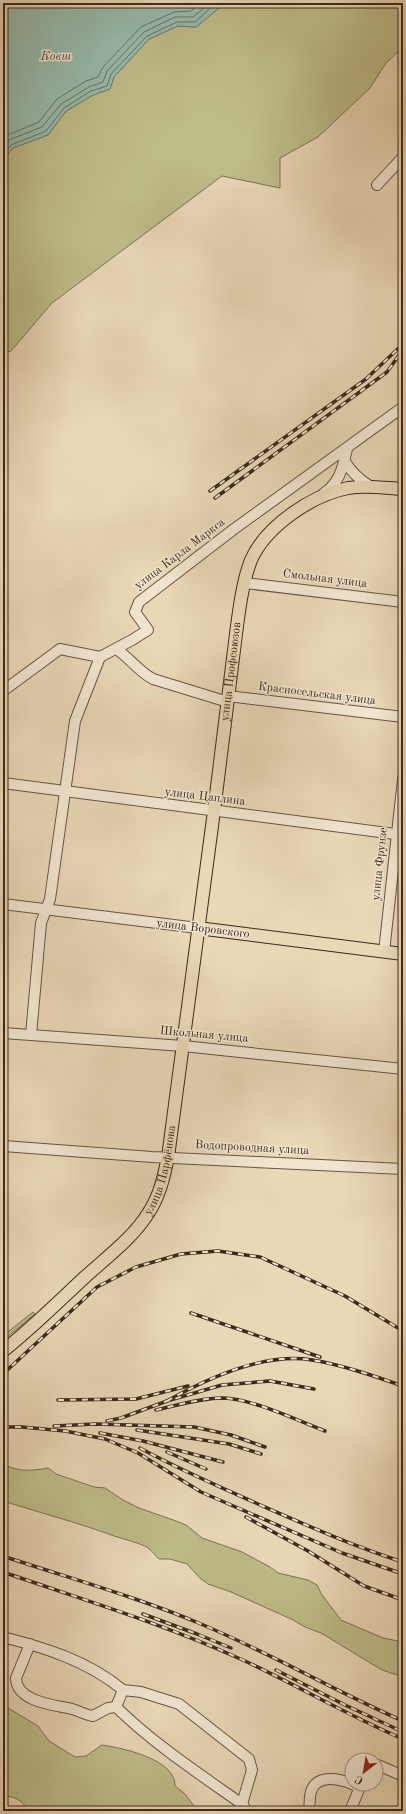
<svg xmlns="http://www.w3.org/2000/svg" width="406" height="1814" viewBox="0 0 406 1814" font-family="'Old Standard TT',serif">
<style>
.green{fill:#bebc89;stroke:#7d7353}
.water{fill:#97baad;stroke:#738073}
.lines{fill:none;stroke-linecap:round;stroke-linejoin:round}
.shore{stroke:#6a7265;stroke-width:1}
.minor-casing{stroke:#675543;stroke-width:12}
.major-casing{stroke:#3c2a1d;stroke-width:14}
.minor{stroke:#f1e5d0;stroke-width:10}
.major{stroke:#e9d7b6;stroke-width:12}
.rail-casing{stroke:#3c2a1d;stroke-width:3.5}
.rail{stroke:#f1e5d0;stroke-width:2;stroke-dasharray:6;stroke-linecap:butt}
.labels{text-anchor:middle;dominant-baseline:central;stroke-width:3;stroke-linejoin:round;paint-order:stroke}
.street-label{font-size:12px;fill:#3c2a1d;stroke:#f1e5d0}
.water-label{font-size:13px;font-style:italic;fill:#534e41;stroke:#f1e5d0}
</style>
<rect width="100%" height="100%" fill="#e9d7b6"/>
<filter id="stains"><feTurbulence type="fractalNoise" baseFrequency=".005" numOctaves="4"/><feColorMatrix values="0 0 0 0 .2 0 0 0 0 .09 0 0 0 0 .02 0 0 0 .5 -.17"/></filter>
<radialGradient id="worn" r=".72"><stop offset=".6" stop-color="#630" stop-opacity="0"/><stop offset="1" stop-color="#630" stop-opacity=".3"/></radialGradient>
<g class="green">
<path d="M221,3H403V47L386,63L370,88L318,137L280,158V188L222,176L52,303L11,351L3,353V160L13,148L48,135L66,111L93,95L110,89L114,77L149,39L178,26L196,27L219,8Z"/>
<path d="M33,1312L35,1314L6,1338L4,1335Z"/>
<path d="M3,1464C18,1472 31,1471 48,1468L56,1474L94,1487L105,1488L123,1500L139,1508L176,1521L186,1525L202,1538L242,1552L270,1567L278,1573L308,1580L317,1585L322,1595L341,1620L383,1638L403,1642V1677L382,1670L321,1633L305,1627L291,1619L231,1592L208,1584L201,1579L187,1564L170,1559H159C156,1556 152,1551 148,1548C140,1543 127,1540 117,1537C79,1523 41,1513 3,1501Z"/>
<path d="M3,1705L38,1726L49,1741L75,1757L86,1756L102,1745C122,1748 176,1759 175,1786L184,1793L198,1811H25L26,1807C19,1798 14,1797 3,1796Z"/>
</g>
<path class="water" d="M3,3H221L219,8L196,27L178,26L149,39L114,77L110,89L93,95L66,111L48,135L13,148L3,160Z"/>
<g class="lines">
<g class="shore">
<path d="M3,137L39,122L57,99L86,81L98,77L103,67L141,27L174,12L191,11L201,3"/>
<path d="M3,146L9,140L42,127L61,104L89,87L103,82L107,71L144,32L175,17H193L210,3"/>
<path d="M3,154L11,145L46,131L64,108L91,91L107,86L111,74L147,36L177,22H195L216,3"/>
</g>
<defs>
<g id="minor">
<path d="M377,185L403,157"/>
<path d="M344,460C351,472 358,479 370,486"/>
<path d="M324,493C340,483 343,466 347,449"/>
<path d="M245,583L403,602"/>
<path d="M116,649C129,657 138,671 153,679L228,702"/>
<path d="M3,691L60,649L100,657"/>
<path d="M228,696L403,717"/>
<path d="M3,783L403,835"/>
<path d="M3,904L198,928"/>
<path d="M384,952L403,779"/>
<path d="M3,1033L183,1046L403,1069"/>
<path d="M31,1035L41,923L50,899L75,721L100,657L132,640L148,630L135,612L139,602L234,529L403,407"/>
<path d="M3,1146L152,1157L403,1169"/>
<path d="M3,1637C46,1648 88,1661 123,1690L116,1707C154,1744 198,1773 242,1804L247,1811"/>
<path d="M30,1644L16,1678C16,1702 55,1705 72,1709C79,1711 86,1715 93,1716L108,1708L116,1707"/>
<path d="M123,1690L141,1692L179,1704L249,1759L252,1770L242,1804"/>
<path d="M376,1766L378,1765L403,1776"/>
<path d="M309,1811C310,1804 309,1795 312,1789C319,1774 340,1779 352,1784"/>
<path d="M350,1811L360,1787L352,1784"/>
</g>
<g id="major">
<path d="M198,928L403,954"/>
<path id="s1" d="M3,1351C32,1328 58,1302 85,1277C107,1257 134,1237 149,1212C160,1195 164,1176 168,1157L214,811L237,626C240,604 243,581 251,560C266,526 312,495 348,488C367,485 385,488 403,489"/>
</g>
</defs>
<use href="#minor" class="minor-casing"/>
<use href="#major" class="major-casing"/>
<use href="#minor" class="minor"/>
<use href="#major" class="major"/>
<defs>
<g id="rail">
<path d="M210,491L366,379L403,344"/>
<path d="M215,498L387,372L402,351"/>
<path d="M191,1313L320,1357"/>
<path d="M3,1374L97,1287L136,1267L181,1254L218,1251L260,1257L345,1296L403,1331"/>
<path d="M58,1400L136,1399L188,1386"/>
<path d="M167,1401C208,1378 264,1352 312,1360C343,1365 374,1376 403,1386"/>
<path d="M156,1410C178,1405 201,1398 223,1398C253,1399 296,1420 325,1431"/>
<path d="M107,1421L121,1418L167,1401L222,1385L270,1381L314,1389"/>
<path d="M54,1426L96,1424L194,1427L231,1435L265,1447"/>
<path d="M3,1427H22L65,1431L105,1439L138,1453L201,1492L342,1553L403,1574"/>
<path d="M137,1430L229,1444L261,1454"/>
<path d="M100,1433L143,1441L223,1462"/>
<path d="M140,1448C178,1469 218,1486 258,1504C306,1525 353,1546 403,1562"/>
<path d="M167,1452L206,1469"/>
<path d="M246,1517L308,1551L364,1586L403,1600"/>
<path d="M3,1556C69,1578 137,1597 201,1624C270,1653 335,1691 403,1721"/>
<path d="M3,1572C84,1600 167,1625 245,1661C298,1686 349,1716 403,1739"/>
<path d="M143,1614L197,1634L231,1648"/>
<path d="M276,1670L345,1705L403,1732"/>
</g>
</defs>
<use href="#rail" class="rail-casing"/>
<use href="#rail" class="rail"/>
</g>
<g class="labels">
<g class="street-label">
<text transform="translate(180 554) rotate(-37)">улица Карла Маркса</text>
<text transform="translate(325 579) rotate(7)">Смольная улица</text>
<text stroke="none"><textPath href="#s1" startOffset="750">улица Профсоюзов</textPath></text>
<text transform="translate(317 694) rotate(7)">Красносельская улица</text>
<text transform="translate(205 797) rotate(7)">улица Цаплина</text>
<text transform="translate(380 864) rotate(-84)">улица Фрунзе</text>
<text transform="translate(203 929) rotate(7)">улица Воровского</text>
<text transform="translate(204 1035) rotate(5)">Школьная улица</text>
<text transform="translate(252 1148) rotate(3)">Водопроводная улица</text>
<text stroke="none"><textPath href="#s1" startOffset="246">улица Парфёнова</textPath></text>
</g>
<g class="water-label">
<text x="56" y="56">Ковш</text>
</g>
</g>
<rect width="406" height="1814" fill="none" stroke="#e9d7b6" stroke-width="16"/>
<rect x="4" y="4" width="398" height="1806" fill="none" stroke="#3c2a1d" stroke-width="2"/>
<rect x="8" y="8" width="390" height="1798" fill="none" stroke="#3c2a1d"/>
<g transform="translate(364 1772) rotate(211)"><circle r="19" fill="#f1e5d0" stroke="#a99a88"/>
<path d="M0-3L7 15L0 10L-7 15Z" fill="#8f2418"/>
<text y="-6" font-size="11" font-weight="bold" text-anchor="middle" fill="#3c2a1d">С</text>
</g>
<rect width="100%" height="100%" filter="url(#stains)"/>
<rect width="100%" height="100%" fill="url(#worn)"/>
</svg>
